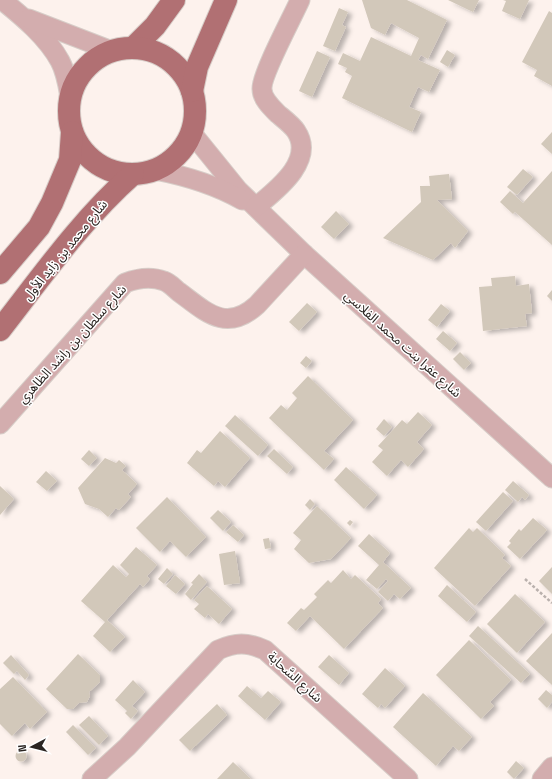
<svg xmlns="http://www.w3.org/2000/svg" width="552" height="779" viewBox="0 0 552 779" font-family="'Space Grotesk','Noto Sans Arabic',sans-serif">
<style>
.building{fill:#d2c8ba;filter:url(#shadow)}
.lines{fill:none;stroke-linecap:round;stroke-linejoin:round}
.minor-casing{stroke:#d7cdc8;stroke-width:21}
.major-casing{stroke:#d7cdc8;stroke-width:24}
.path{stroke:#bab1ad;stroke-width:2.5;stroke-dasharray:3 2;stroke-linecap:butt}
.minor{stroke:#d3adae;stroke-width:19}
.major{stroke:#b17073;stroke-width:22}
.labels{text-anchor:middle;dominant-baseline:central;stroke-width:3;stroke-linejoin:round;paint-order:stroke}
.street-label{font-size:13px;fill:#2a2421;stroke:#fff}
</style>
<defs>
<filter id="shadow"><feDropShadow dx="4.5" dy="2.5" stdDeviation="2" flood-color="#0004"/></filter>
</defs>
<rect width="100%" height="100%" fill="#fdf2ed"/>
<g class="building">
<path d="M362,0H407L447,20L428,59L421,55L418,60L440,70L429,92L418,87L409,107L421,112L412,132L342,98L352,76L345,72L347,68L338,64L343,53L360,61L371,37L411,56L419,38L391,23L385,35L371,28Z"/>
<path d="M448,0H479L473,12Z"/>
<path d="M503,0H529L520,19L502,11L506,1Z"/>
<path d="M339,8L348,12L342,25L346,27L335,51L323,46Z"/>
<path d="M549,11L552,13V86L534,76L537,70L522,62Z"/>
<path d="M447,50L455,55L448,67L440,62Z"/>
<path d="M317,51L330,57L312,97L299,91Z"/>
<path d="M552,132V154L541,144Z"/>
<path d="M523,169L533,177L517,195L507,187Z"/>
<path d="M552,171V245L515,212L513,214L500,202L510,191L523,203Z"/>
<path d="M449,174L452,199L437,200L468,231L455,248L451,243L433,260L383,238L421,202L420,186H430L429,176Z"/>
<path d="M336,211L349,224L334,239L321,227Z"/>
<path d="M515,276L516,286L529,284L532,313L525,314L527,326L483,331L479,287L492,286L491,278Z"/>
<path d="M552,290V301L547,296Z"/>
<path d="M307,303L317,312L299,331L289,322Z"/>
<path d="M441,304L450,311L437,327L428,320Z"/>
<path d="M443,331L457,343L450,351L436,339Z"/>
<path d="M460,352L471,363L464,370L453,359Z"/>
<path d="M306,356L312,361L306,368L300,363Z"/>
<path d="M308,376L353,420L324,451L334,459L324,470L269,418L281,405L287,410L297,398L292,393Z"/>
<path d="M418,412L432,425L417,442L424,449L408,467L401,460L387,476L372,462L383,450L378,446L402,420L407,424Z"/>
<path d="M235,415L268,445L258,456L225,426Z"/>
<path d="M384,419L392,427L384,436L376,429Z"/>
<path d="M220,431L250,458L225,487L218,481L214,486L187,463L197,450L201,453Z"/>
<path d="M274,449L293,467L287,474L267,456Z"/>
<path d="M89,450L97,458L89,466L81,459Z"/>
<path d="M105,458L116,463L119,460L126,466L122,470L137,484L128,494L131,497L119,510L116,508L108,517L99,509L85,504L78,488Z"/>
<path d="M346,467L377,495L364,509L334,480Z"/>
<path d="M46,471L57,481L47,491L36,482Z"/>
<path d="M513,481L529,495L525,500L522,497L518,502L505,490Z"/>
<path d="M0,486L14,499L0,515Z"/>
<path d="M503,492L513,501L486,531L476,522Z"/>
<path d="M167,497L206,537L186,557L170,541L160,552L136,528Z"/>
<path d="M310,499L315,504L310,510L305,505Z"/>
<path d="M317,506L351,538L331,559L309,563L294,549L301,540L293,533Z"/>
<path d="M218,510L231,522L223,531L210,518Z"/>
<path d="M533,518L547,530L520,559L507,547L511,543L509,541L519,529L521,531Z"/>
<path d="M350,520L353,522L350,526L347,523Z"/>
<path d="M233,525L244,535L238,542L226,532Z"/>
<path d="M469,528L473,532L477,528L505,555L502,558L511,566L475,606L434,568Z"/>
<path d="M369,534L390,553L383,562L411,588L400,599L394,594L388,601L378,592L388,581L386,579L377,589L366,580L379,565L358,546Z"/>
<path d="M269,538L271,548L265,549L263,539Z"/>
<path d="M136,547L157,565L147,576L150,579L143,587L140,584L107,620L125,637L110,652L93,636L105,622L81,601L113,565L126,577L129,574L120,565Z"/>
<path d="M235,551L240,583L224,585L219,554Z"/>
<path d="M552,567V594L539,581Z"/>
<path d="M167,568L173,574L164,584L158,579Z"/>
<path d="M343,570L351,579L355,575L381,599L378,603L383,608L344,649L310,616L296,631L287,623L301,608L304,610L317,597L314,594L328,580L331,583Z"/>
<path d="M199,574L207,582L191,600L185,594L193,584L191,583Z"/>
<path d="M175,575L185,584L176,594L166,586Z"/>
<path d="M447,585L476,612L467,622L438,596Z"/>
<path d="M207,586L232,609L219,624L208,614L205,618L194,609L199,604L194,600Z"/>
<path d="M515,594L545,622L517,653L487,624Z"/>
<path d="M478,626L530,674L521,683L469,636Z"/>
<path d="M552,633V685L526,661Z"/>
<path d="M469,640L511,680L490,702L494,706L481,719L436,675Z"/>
<path d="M78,654L100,675V682L89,692L90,696L87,702L79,703L73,709H67L46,689Z"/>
<path d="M11,655L29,675L25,680L17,671L14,674L3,663Z"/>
<path d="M329,655L349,673L339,685L318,667Z"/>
<path d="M385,668L405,686L385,708L381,704L378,708L362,694Z"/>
<path d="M13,677L47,712L30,729L25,723L12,736L0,724V689Z"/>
<path d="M133,680L145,692L132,706L138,711L131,719L125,713L127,711L115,700Z"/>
<path d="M247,686L261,698L268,691L281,702L265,720L238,696Z"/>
<path d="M546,690L552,695V702L547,708L538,699Z"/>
<path d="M423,693L472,737L459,751L453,746L436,766L393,727Z"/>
<path d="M217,704L227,715L190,751L179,740Z"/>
<path d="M89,716L108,736L99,745L79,725Z"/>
<path d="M73,725L96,748L88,755L66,732Z"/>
<circle cx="21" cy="756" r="5.5"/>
<path d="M516,761L524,768L514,779L507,772Z"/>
<path d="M233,762L251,779H217Z"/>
</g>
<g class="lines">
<defs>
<g id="minor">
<path d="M2,0C23,17 47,37 60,61C66,72 68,85 70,97"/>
<path d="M29,19L112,51"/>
<path d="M191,132L238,190L304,254L552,478"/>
<path d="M155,170C186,176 214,184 242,200"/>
<path d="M256,207C275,191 316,161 296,131C292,125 284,119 278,114C272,108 262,99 262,89C261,75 293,16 300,0"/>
<path d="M0,424L125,283C138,278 151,276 164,281C170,283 174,288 179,292C206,312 226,333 257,305L304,254"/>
<path d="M92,779L127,747L218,650C236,642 247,642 265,650L408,779"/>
<path d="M542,779L552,767"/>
</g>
<g id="major">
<path d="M133,48L155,26L174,0"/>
<circle cx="132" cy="111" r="63"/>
<path d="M192,91L197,67L226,0"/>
<path d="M0,273L39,227L52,203L70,160L72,132"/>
<path d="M0,330C42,276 82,219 133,174"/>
</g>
</defs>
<use href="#minor" class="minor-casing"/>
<use href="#major" class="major-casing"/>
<path class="path" d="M525,579L552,603"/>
<use href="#minor" class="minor"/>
<use href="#major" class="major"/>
</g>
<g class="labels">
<g class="street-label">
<text transform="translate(65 250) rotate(-51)">شارع محمد بن زايد الأول</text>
<text transform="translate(72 344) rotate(-48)">شارع سلطان بن راشد الظاهري</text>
<text transform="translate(403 344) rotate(42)">شارع عفرا بنت محمد الفلاسي</text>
<text transform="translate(295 677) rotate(42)">شارع السَّحابة</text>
</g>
</g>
<g transform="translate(32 747) rotate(263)" stroke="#ffffff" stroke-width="3" paint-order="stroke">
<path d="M0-3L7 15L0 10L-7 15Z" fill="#2a2421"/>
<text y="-6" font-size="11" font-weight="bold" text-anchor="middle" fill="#2a2421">N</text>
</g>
</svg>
